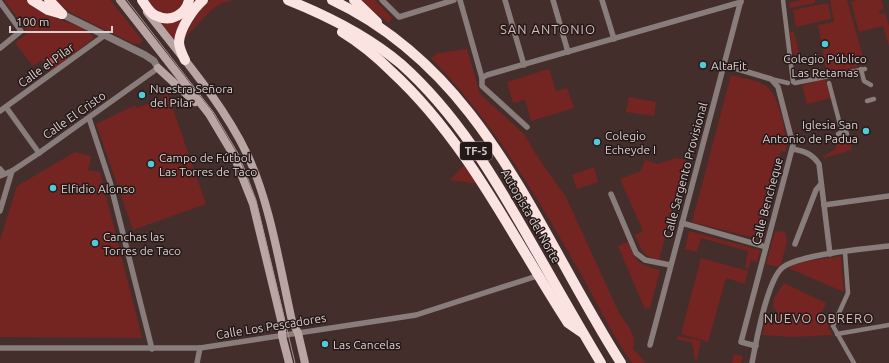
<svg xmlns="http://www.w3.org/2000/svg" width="889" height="363" viewBox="0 0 889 363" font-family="Ubuntu,sans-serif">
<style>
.green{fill:#742421}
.water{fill:#b96059}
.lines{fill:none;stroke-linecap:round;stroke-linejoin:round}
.pedestrian{stroke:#897d7c;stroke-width:4.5}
.minor{stroke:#897d7c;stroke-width:5.5}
.tertiary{stroke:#897d7c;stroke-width:7}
.secondary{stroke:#b9a6a4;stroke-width:8}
.motorway{stroke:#fbe3e1;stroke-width:10}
.tram{stroke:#a59391;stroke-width:1}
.poi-dot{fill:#52cbd9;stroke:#231918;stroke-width:1.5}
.labels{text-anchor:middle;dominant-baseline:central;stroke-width:3;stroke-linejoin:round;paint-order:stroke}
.shield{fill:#231918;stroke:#a59897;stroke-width:1}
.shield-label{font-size:11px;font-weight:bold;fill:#ddcecd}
.poi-label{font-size:12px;fill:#ddcecd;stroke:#231918;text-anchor:start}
.street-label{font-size:12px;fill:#ddcecd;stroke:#231918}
.neighbourhood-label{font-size:13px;letter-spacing:1px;fill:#d6bab7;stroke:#231918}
</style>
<rect width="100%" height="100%" fill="#442e2b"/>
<g class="green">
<path d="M4,0H26C41,18 87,24 94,38L50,72L42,60L33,66L15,43L26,34L25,27Z"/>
<path d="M55,0H110L143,41L139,44H134L69,12Z"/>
<path d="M147,0H184C174,22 159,15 147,0Z"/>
<path d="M210,0H232L220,4L210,11L184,39L197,13Z"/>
<path d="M359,0H375L392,18L389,23Z"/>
<path d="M802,0H815V3L790,8L789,3Z"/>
<path d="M830,0H847L865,64H861L858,59L842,56L843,59L857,63L858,67L827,74L818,25L834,22Z"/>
<path d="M857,0H881L884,9L879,10L880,14L885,13L889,26V46L883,26L859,32L851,2Z"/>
<path d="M828,3L831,19L796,27L793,10Z"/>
<path d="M184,16L177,43L159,21Z"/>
<path d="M794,31L799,54L793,55L790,32Z"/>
<path d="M467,49L480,94L525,135L537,156L566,197L620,315C628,325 637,335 633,349L646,363H632C613,336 598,305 582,276C538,199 494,122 431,58L438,53Z"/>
<path d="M549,69L556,91L567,88L574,108L531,121L525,100L513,103L507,82Z"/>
<path d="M731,75C766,83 773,82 782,119C785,131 788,140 786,152L781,151L760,228L766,230L763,240L692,222Z"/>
<path d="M825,79L831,98L807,104L802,85Z"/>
<path d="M167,92L206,204L133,230L96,124L135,105L137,108L161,99Z"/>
<path d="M629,97L656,102L654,116L626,112Z"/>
<path d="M848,135L852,150L824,158V156L835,149L837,136L840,138Z"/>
<path d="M75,152L91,156L88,170L100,172L142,338L0,337V240L17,186Z"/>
<path d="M676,158L686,160L659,260C642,256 642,250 635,235L643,231L620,179L641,171L645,160L657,164Z"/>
<path d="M465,164L478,184L450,180Z"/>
<path d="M594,167L598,182L577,189L572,175Z"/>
<path d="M689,231L760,250L757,262L751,260L748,269L745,268L748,251L701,238L697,252L685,249Z"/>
<path d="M775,231L785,232L787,242L780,267L766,264Z"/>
<path d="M628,242C636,263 638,264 660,270L650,308L645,309L618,246Z"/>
<path d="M841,256L844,292L788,268L801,262Z"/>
<path d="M701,258L748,271L745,284L726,278L708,342L681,334Z"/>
<path d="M784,283L826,303L819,318L830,323L828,328L833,335L791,337L762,335L767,316L776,322L778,313L773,307L774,298Z"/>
<path d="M678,336L701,341L696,363L692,343L677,339Z"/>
<path d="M734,354L743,356L741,363H732Z"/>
</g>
<path class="water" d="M55,55L58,60L50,66L46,61Z"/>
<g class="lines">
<g class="pedestrian">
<path d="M783,0L793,82L795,83L865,69"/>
<path d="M861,69L864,81L871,85"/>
<path d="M771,79L788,83"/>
<path d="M829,83L842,132L838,134L841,136"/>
<path d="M867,101L874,99"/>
<path d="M844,125L847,134"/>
<path d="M845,252L848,293L833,326L854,363"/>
<path d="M837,334L889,325"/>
</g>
<g class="minor">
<path d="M382,0L399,17L454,0"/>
<path d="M460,0L482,78V86L527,127"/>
<path d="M505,0L524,65"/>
<path d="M553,0L568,52"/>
<path d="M602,0L614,39"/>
<path d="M0,2L21,31L0,48"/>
<path d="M724,65L771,79L778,87L793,145L741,342L756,346"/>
<path d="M482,78L487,75L741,2"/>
<path d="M6,107L39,153"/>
<path d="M0,111L105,35"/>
<path d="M89,118L110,182L152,349"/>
<path d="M792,149C805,151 812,154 819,164L830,254"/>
<path d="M0,169L4,174"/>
<path d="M0,176L12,171L39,153L158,68"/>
<path d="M611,194L636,253L645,260L670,265"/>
<path d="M824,205L889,196"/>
<path d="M0,211L12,171"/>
<path d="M682,223L766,247"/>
<path d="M795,244L816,190L821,184"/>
<path d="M650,345L741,0"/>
<path d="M0,348H200L416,315L537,276"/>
<path d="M197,363L200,348"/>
<path d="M752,363C756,342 767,281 782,268C799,254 865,249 889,246"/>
</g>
<path class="tertiary" d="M62,14L145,55L154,61L158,68"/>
<g class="secondary">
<path d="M120,0L209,114L234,156L253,204L276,299L282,324V336L289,363"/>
<path d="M147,12C182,57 222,102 247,154C270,202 280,268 292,321L298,333L305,363"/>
<path d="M158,68L195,102"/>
</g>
<g class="motorway">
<path d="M32,0L48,10L62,14"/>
<path d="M49,0L62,14"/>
<path d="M142,0C146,6 150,14 157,16C171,23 186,14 189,0"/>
<path d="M288,0C328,16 368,36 401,64C457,114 494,177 531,242C554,282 577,323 601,363"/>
<path d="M332,0C485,72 536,230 621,363"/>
<path d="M354,0L377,22"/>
<path d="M342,32C360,43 377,57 392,72C468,142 512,237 568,323L581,332"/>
<path d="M185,60C182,54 179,48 179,42C180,28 193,9 203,0"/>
</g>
<path class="tram" d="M127,0L214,113L239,155L256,200L295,363"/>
</g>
<g class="poi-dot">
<circle cx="825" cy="44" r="4"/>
<circle cx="703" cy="65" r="4"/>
<circle cx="142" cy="95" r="4"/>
<circle cx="866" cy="131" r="4"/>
<circle cx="597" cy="142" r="4"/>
<circle cx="151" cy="164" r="4"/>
<circle cx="53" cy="188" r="4"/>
<circle cx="95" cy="243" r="4"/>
<circle cx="325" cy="344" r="4"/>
</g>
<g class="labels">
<rect class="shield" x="460" y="142" width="32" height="18" rx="3"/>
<g class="shield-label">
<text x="476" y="151">TF-5</text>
</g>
<g class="poi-label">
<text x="825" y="58" text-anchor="middle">Colegio Público<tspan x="825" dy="14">Las Retamas</tspan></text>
<text x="711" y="65">AltaFit</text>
<text x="150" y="88">Nuestra Señora<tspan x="150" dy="14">del Pilar</tspan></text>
<text x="858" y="124" text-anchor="end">Iglesia San<tspan x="858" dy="14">Antonio de Padua</tspan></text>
<text x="605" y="135">Colegio<tspan x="605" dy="14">Echeyde I</tspan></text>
<text x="159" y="157">Campo de Fútbol<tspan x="159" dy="14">Las Torres de Taco</tspan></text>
<text x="61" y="188">Elfidio Alonso</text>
<text x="103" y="236">Canchas las<tspan x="103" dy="14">Torres de Taco</tspan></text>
<text x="333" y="344">Las Cancelas</text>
</g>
<g class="street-label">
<text transform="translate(46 65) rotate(-36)">Calle el Pilar</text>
<text transform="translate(74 115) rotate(-35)">Calle El Cristo</text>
<text transform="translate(685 170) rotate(-75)">Calle Sargento Provisional</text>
<text transform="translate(767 201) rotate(-75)">Calle Bencheque</text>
<text transform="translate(531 216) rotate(60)">Autopista del Norte</text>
<text transform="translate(271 326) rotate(-9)">Calle Los Pescadores</text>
</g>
<g class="neighbourhood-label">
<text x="548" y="29">SAN ANTONIO</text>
<text x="819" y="318">NUEVO OBRERO</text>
</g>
</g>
<path d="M10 26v6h102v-6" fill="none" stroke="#ddcecd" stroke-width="2"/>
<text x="16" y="26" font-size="12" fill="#ddcecd" stroke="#231918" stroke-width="3" paint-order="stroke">100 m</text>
</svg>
